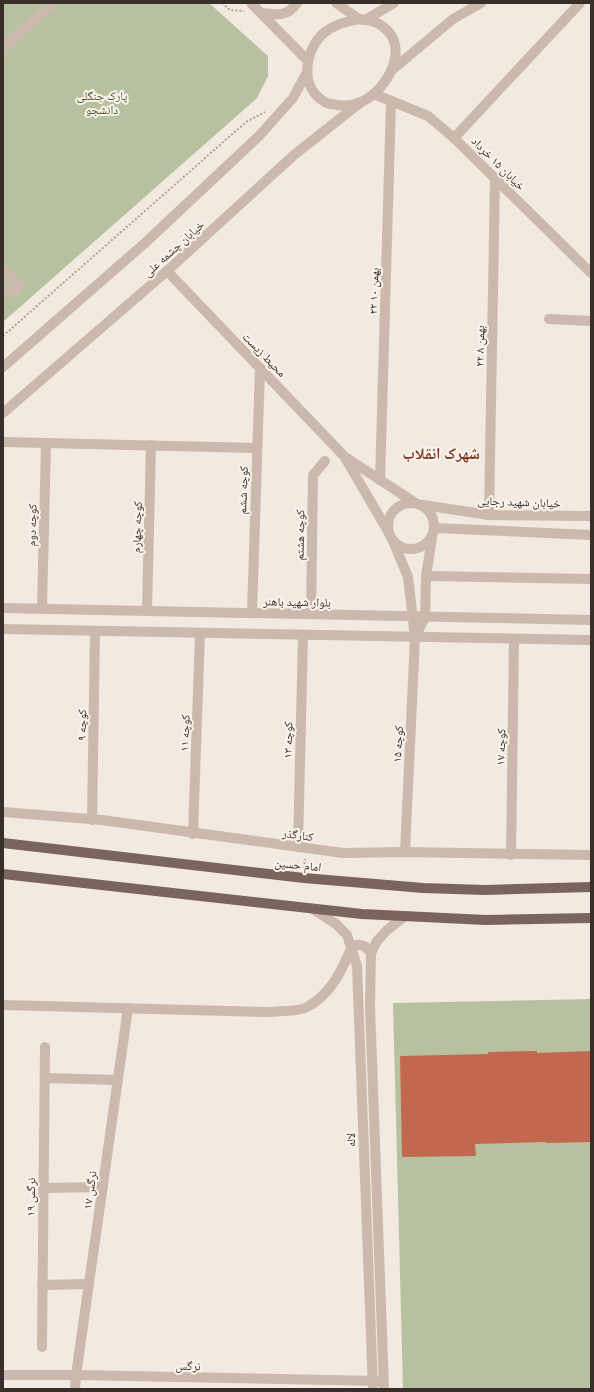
<svg xmlns="http://www.w3.org/2000/svg" width="594" height="1392" viewBox="0 0 594 1392" font-family="'Exo 2','Noto Naskh Arabic',sans-serif">
<style>
.green{fill:#b7c1a0}
.building{fill:#c2684e}
.lines{fill:none;stroke-linecap:round;stroke-linejoin:round}
.path{stroke:#b6a396;stroke-width:2;stroke-dasharray:2 2;stroke-linecap:butt}
.minor{stroke:#cab9ac;stroke-width:10}
.major{stroke:#7a655c;stroke-width:10}
.labels{text-anchor:middle;dominant-baseline:central;stroke-width:4;stroke-linejoin:round;paint-order:stroke}
.park-label{font-size:12px;fill:#49562f;stroke:#faf3ec}
.street-label{font-size:12px;fill:#392f2a;stroke:#faf3ec}
.district-label{font-size:16px;font-weight:bold;fill:#853b26;stroke:#faf3ec}
</style>
<rect width="100%" height="100%" fill="#f2e9e0"/>
<g class="green">
<path d="M3,3H209L268,56V76L257,98L3,322Z"/>
<path d="M591,999V1389H403L393,1003Z"/>
</g>
<path class="building" d="M537,1051V1053L591,1051V1142L546,1143V1142L475,1144L476,1156L402,1157L400,1056L488,1054V1052Z"/>
<g class="lines">
<g class="path">
<path d="M222,3L230,10L244,11"/>
<path d="M3,336L246,122L265,112"/>
<path d="M304,868L305,859"/>
</g>
<g class="minor">
<path d="M251,3L308,61"/>
<path d="M336,3L359,19"/>
<path d="M262,13C277,15 287,17 297,3"/>
<path d="M359,19C364,20 370,20 374,22C377,22 380,25 382,26C412,46 387,91 361,102C354,105 344,106 337,105C333,104 328,104 325,102C299,88 304,49 325,32C335,24 347,21 359,19Z"/>
<path d="M365,20L394,3"/>
<path d="M3,48L53,3"/>
<path d="M392,70L453,19L481,3"/>
<path d="M374,94L428,116L454,138L591,273"/>
<path d="M454,138L580,3"/>
<path d="M3,270L19,284L17,290L10,293L3,286"/>
<path d="M167,271L344,456L389,533"/>
<path d="M549,319L591,321"/>
<path d="M3,367L145,243L259,136L293,98L307,72"/>
<path d="M3,413L167,271L294,155L361,102"/>
<path d="M3,442L257,448"/>
<path d="M345,457L414,502"/>
<path d="M380,480L391,102"/>
<circle cx="411" cy="526" r="23"/>
<path d="M423,505L489,515L591,516"/>
<path d="M489,515L495,178"/>
<path d="M435,528L591,535"/>
<path d="M393,541L408,577L415,637L405,852"/>
<path d="M426,576L591,579"/>
<path d="M3,608L591,620"/>
<path d="M42,609L46,443"/>
<path d="M147,611L151,445"/>
<path d="M252,613L260,368"/>
<path d="M311,614L313,475L325,461"/>
<path d="M3,629L591,640"/>
<path d="M415,637L425,617L426,576L432,538"/>
<path d="M3,812L102,820L343,853L405,852L591,855"/>
<path d="M92,820L95,631"/>
<path d="M193,834L200,633"/>
<path d="M298,847L303,635"/>
<path d="M511,855L514,639"/>
<path d="M313,909L336,924L347,935L357,966L373,1389"/>
<path d="M3,1005L267,1012C278,1011 298,1012 307,1007C324,998 335,983 343,966C346,961 348,954 351,949C358,941 367,946 371,953"/>
<path d="M45,1078L118,1080"/>
<path d="M43,1188L103,1187"/>
<path d="M42,1285L89,1284"/>
<path d="M42,1347L45,1047"/>
<path d="M3,1375H76L379,1381"/>
<path d="M75,1389L76,1375L128,1008"/>
<path d="M384,1389L370,1006L371,953L377,941L387,930L404,917"/>
</g>
<g class="major">
<path d="M3,843L304,878L423,888L485,890L591,887"/>
<path d="M3,874L362,914L486,920L591,918"/>
</g>
</g>
<g class="labels">
<g class="park-label">
<text x="102" y="95">پارک جنگلی<tspan x="102" dy="14">دانشجو</tspan></text>
</g>
<g class="street-label">
<text transform="translate(499 163) rotate(45)">خیابان ۱۵ خرداد</text>
<text transform="translate(173 248) rotate(-42)">خیابان چشمه علی</text>
<text transform="translate(373 291) rotate(-88)">۲۲ بهمن ۱۰</text>
<text transform="translate(479 346) rotate(-89)">۲۲ بهمن ۸</text>
<text transform="translate(265 354) rotate(46)">محیط زیست</text>
<text transform="translate(242 490) rotate(-88)">کوچه ششم</text>
<text transform="translate(519 501) rotate(2)">خیابان شهید رجایی</text>
<text transform="translate(31 525) rotate(-88)">کوچه دوم</text>
<text transform="translate(136 527) rotate(-88)">کوچه چهارم</text>
<text transform="translate(299 535) rotate(-89)">کوچه هشتم</text>
<text transform="translate(297 601) rotate(1)">بلوار شهید باهنر</text>
<text transform="translate(81 725) rotate(-89)">کوچه ۹</text>
<text transform="translate(184 733) rotate(-88)">کوچه ۱۱</text>
<text transform="translate(287 740) rotate(-89)">کوچه ۱۳</text>
<text transform="translate(397 744) rotate(-87)">کوچه ۱۵</text>
<text transform="translate(500 747) rotate(-89)">کوچه ۱۷</text>
<text transform="translate(298 834) rotate(8)">کنارگذر</text>
<text transform="translate(298 864) rotate(6)">امام حسین</text>
<text transform="translate(350 1140) rotate(-92)">لاله</text>
<text transform="translate(89 1190) rotate(-82)">نرگس ۱۷</text>
<text transform="translate(30 1197) rotate(-89)">نرگس ۱۹</text>
<text transform="translate(188 1365) rotate(1)">نرگس</text>
</g>
<g class="district-label">
<text x="441" y="452">شهرک انقلاب</text>
</g>
</g>
<rect width="594" height="1392" fill="none" stroke="#392f2a" stroke-width="8"/>
</svg>
